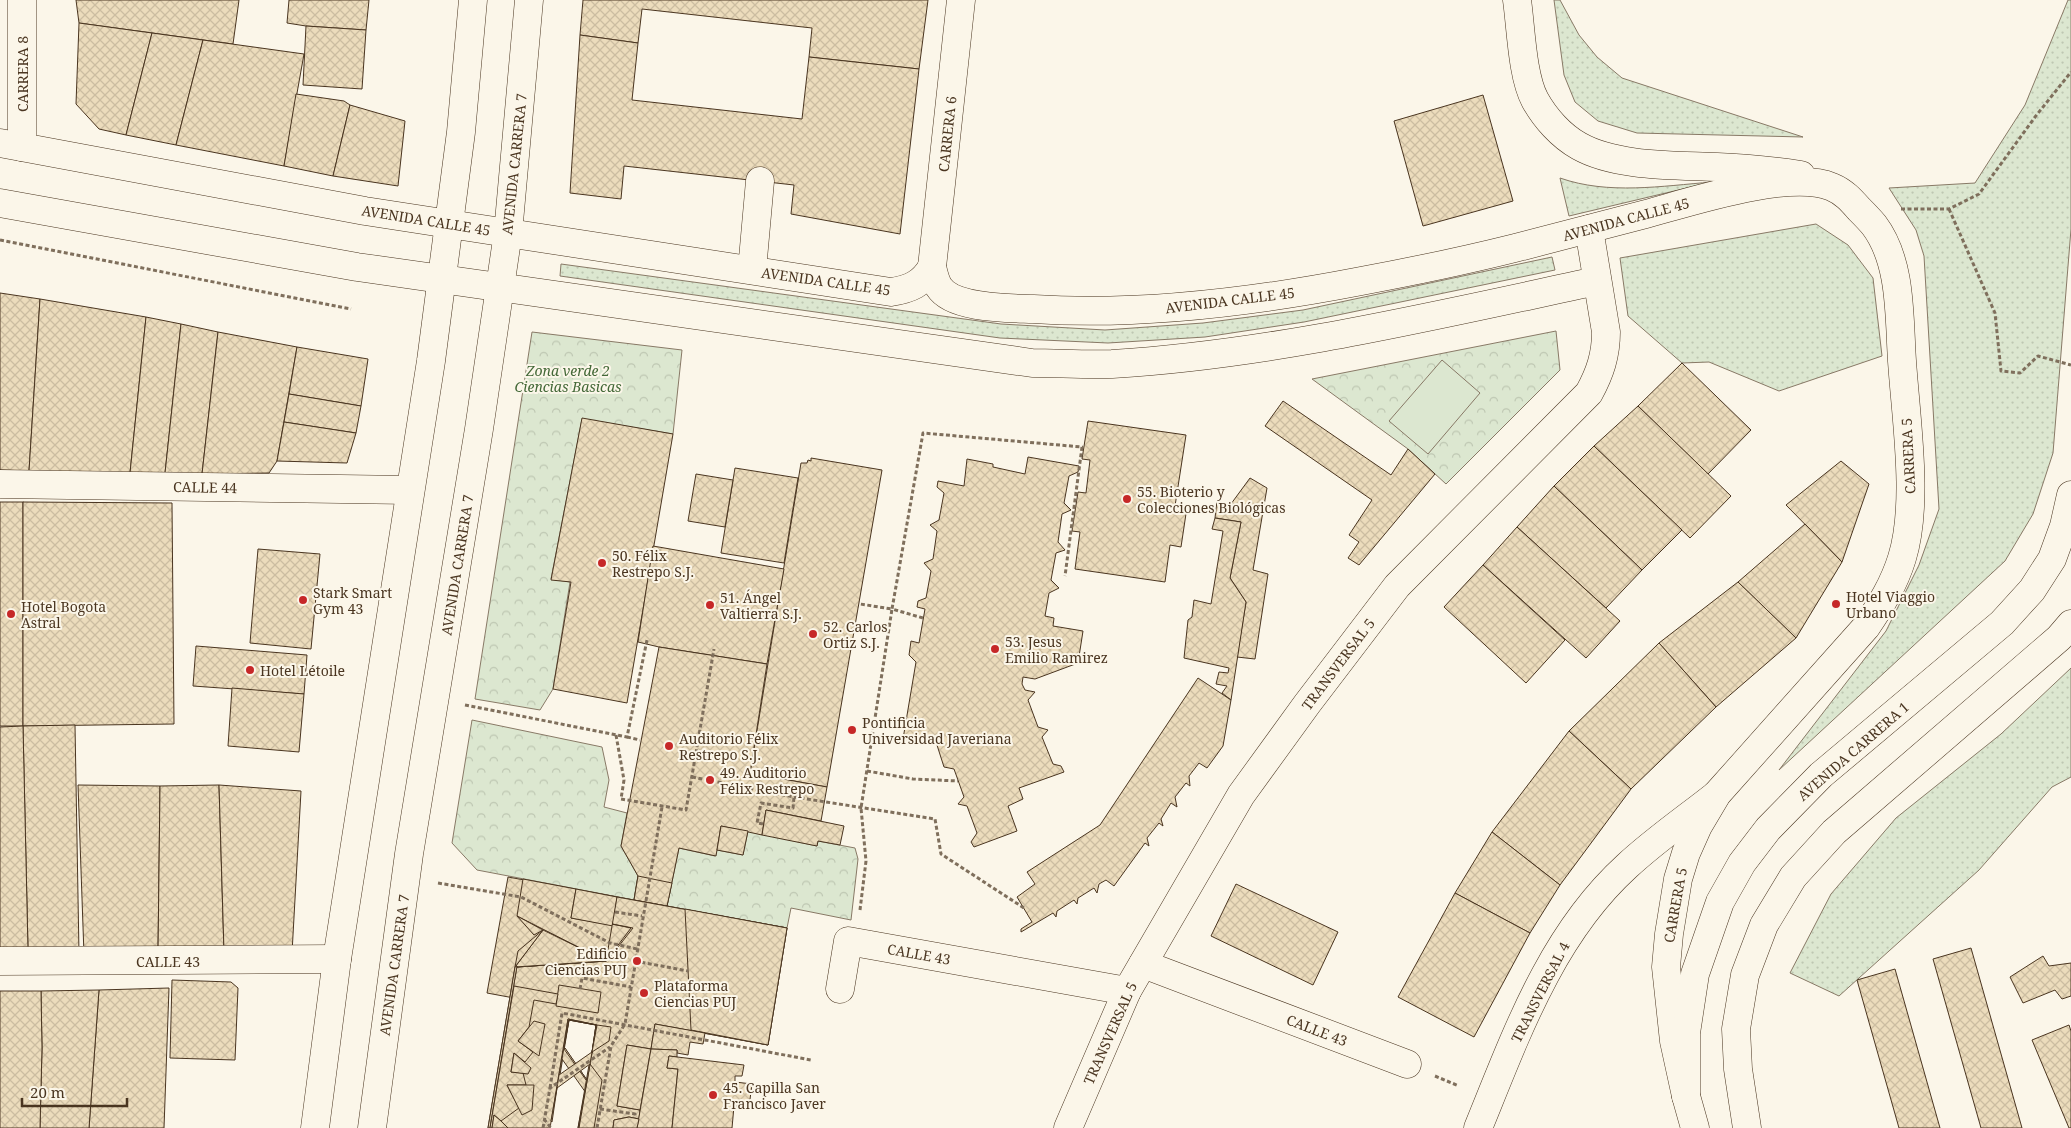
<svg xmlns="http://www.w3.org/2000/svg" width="2071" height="1128" viewBox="0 0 2071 1128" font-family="'Noto Serif',serif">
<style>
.grass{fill:url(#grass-dots);stroke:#887966}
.park{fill:url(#park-crowns);stroke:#887966}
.garden{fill:#dce7d0;stroke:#887966}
.building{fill:url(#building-cross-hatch);stroke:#4a3520}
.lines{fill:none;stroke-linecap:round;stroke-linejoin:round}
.minor-casing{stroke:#4a3520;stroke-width:29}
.major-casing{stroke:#4a3520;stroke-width:29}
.path{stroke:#7f6f5c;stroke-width:3;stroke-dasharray:4 2.5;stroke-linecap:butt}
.minor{stroke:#fbf6e9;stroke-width:28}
.major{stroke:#fbf6e9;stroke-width:28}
.poi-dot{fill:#c62828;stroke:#fbf6e9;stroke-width:2}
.labels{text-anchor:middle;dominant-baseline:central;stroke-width:4;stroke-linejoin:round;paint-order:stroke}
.street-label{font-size:14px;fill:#4a3520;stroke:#fbf6e9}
.park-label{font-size:14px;font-style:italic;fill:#436837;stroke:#fbf6e9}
.poi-label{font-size:14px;fill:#4a3520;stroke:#fbf6e9;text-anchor:start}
</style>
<defs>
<pattern id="grass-dots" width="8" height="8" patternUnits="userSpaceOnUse" patternTransform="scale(1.25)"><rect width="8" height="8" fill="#dce7d0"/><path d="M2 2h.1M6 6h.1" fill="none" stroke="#bec7b2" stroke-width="1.8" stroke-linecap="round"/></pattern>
<pattern id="park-crowns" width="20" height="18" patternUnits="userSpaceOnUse" patternTransform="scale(1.25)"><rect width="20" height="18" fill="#dce7d0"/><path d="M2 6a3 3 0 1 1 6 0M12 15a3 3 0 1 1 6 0" fill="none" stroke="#bec7b2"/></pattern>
<pattern id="building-cross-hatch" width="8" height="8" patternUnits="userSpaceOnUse" patternTransform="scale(1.25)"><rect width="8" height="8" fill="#ecdcbc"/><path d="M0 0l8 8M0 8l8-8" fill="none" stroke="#ccbda1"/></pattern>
</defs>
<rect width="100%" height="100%" fill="#fbf6e9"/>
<g class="grass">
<path d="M1554,0H1560L1579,35L1597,57L1622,78L1803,137L1637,133L1598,121L1575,102L1564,75Z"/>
<path d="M2068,0H2071V229L2053,453L2033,514L2005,561L1779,770L1886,631L1919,565L1939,509L1924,256L1916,230L1889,188L1975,183L2025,105Z"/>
<path d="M1560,178C1608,195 1662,186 1712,182L1569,216Z"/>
<path d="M1816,224L1848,245L1873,278L1882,356L1779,391L1709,362L1682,363L1628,316L1620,258Z"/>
<path d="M1552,257L1555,270L1304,322L1205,337L1108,343L1000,338L560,276L561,264L1001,324L1105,330L1203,323L1303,310Z"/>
<path d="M2071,668V777L2052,787L1979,870L1839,996L1790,973L1831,894L1896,818L2001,734Z"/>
</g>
<g class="park">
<path d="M1556,331L1560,370L1446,484L1408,449L1312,379Z"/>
<path d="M532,332L682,350L673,434L582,419L551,579L570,582L553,689L540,710L475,699Z"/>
<path d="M472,720L602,747L609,780L604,807L627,813L621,846L638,876L634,900L477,870L452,843Z"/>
<path d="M748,831L817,846L818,841L855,848L858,859L851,920L791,908L787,928L667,906L679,848L715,856L717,850L743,855Z"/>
</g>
<path class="garden" d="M1442,360L1480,393L1428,454L1389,421Z"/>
<g class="building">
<path d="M76,0H239L233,44L79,23Z"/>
<path d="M289,0H369L366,30L306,26L287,23Z"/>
<path d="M583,0H928L919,69L809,57L812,28L642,9L638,43L580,35Z"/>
<path d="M79,23L152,33L126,135L99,129L76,104Z"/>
<path d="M306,26L366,30L362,89L303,85Z"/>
<path d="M152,33L203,40L176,145L126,135Z"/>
<path d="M580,35L638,43L632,100L802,119L809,57L919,69L900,234L791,214L794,185L624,166L621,199L570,193Z"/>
<path d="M203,40L304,54L284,166L176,145Z"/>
<path d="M296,94L344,101L350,105L333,176L284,166Z"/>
<path d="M1483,95L1513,201L1423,226L1394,121Z"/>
<path d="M350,105L405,121L398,186L333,176Z"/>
<path d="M0,293L40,299L29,471L0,470Z"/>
<path d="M40,299L146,317L130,473L29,471Z"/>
<path d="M146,317L181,324L165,473H130Z"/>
<path d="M181,324L218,332L202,474L165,473Z"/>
<path d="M218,332L297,347L277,461L269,473L202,474Z"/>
<path d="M297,347L368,359L361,406L289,394Z"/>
<path d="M1682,363L1751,430L1708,474L1638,406Z"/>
<path d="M289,394L361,406L356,433L284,422Z"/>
<path d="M1283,401L1391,475L1408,449L1435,474L1359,565L1348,558L1359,542L1349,535L1372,500L1265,426Z"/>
<path d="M1638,406L1731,496L1690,538L1594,446Z"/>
<path d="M582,418L673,434L627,703L553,689L571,582L551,580Z"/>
<path d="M1088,421L1186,435L1175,506L1187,507L1181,547L1170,545L1165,582L1075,569L1080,532L1072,531L1078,492L1086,493L1090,460L1082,459Z"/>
<path d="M284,422L356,433L347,463L277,461Z"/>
<path d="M1594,446L1682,530L1642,570L1554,486Z"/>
<path d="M1028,457L1079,466L1078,472L1069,476L1064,503L1071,510L1062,514L1058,542L1065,550L1056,553L1051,580L1059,588L1049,593L1045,616L1054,618L1053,626L1083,631L1078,663L1035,679L1023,677L1022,684L1025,690L1035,692L1028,700L1038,727L1048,730L1042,737L1053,764L1061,766L1064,772L1019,788L1023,799L1008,806L1017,831L974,847L971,842L977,833L967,806L958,804L964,797L954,769L944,767L936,742L923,738L922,742L903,739L916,662L909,655L911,641L919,643L925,609L917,607L918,601L926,598L931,571L924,563L933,559L937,531L930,525L939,520L944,493L937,487L938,481L964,486L967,459L993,464V467L1025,474Z"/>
<path d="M811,458L882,470L827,787L750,773L801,463H807L808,460L811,461Z"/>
<path d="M1841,461L1869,484L1842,562L1786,505Z"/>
<path d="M735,468L798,478L784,563L721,553Z"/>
<path d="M696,474L733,480L725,527L688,521Z"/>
<path d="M1250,478L1267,488L1253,570L1268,574L1255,659L1237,657L1246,602L1230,578L1241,522L1215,518L1217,501H1220L1221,507L1228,508Z"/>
<path d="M1554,486L1642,570L1606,608L1517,527Z"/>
<rect x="0" y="502" width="23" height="224"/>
<path d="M23,502L172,503L174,724L23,726Z"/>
<path d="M1215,518L1241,522L1230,578L1246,602L1231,700L1222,693L1227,686L1216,684L1219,672L1228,673L1229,668L1184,658L1188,620L1192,617L1194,600L1211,604L1223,531L1212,529Z"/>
<path d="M1805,524L1842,562L1796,638L1738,582Z"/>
<path d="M1517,527L1620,621L1586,658L1483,565Z"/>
<path d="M653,546L784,569L767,664L659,647L638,642Z"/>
<path d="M258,549L320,554L311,649L250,643Z"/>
<path d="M1483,565L1565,640L1526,683L1444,607Z"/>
<path d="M1738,582L1796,638L1716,707L1659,643Z"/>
<path d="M1659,643L1716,707L1631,789L1569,731Z"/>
<path d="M196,646L307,655L304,694L193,686Z"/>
<path d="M659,647L767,664L750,773L827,787L821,821L766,810L762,835L721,826L716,856L679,848L667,906L634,900L638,876L621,846Z"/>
<path d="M1198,678L1231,700L1223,746L1207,768L1199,763L1189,776L1190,786L1186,783L1175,797L1177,807L1171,803L1161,819L1163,826L1159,823L1147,838L1149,846L1145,843L1114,886L1106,880L1099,884L1097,893L1094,888L1078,898L1077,904L1074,900L1057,911L1056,917L1053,913L1021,932V929L1032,922L1017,897L1035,884L1027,872L1100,825Z"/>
<path d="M232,688L304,694L299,752L228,746Z"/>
<path d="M75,725L79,954L28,950L23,726Z"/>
<path d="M23,726L28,950H0V727Z"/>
<path d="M1569,731L1631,789L1560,885L1492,832Z"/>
<path d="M78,785L160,786L158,952L84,955Z"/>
<path d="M219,785L224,952H158L160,786Z"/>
<path d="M219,785L301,791L292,953L224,952Z"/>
<path d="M766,810L844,826L840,845L818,841L817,846L762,835Z"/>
<path d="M721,826L748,831L743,855L717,850Z"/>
<path d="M1492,832L1560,885L1530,933L1455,893Z"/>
<path d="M638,876L672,883L667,906L634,900Z"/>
<path d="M508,877L787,928L768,1045L487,993Z"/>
<path d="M523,879L576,889L571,918L631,928L606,961L517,916Z"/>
<path d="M1236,884L1338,932L1313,985L1211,936Z"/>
<path d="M576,889L617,897L613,926L571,918Z"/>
<path d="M1455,893L1530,933L1474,1037L1398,997Z"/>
<path d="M617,897L787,928L768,1045L655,1024L651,1049L627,1045L617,1106L640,1110L639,1119L629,1117L614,1120L613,1128H579L597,1025L568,1019L550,1128H488L515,967L606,961Z"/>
<path d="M685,909L787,928L768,1045L691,1030Z"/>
<path d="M517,916L543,930L534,935Z"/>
<path d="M612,924L633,928L607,961L517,967L606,961L631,928Z"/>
<path d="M543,930L606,961L515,967Z"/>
<path d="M543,930L515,967L518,951Z"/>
<path d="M1971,948L2022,1128H1981L1933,959Z"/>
<path d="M2043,956L2049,966L2071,963V996L2062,999L2055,990L2023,1003L2010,977Z"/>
<path d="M516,966H517L489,1128L511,997Z"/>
<path d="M517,966L490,1128H488L515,967Z"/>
<path d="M1895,969L1940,1128H1899L1857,980Z"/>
<path d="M172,980L231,982L238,988L235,1060L170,1058Z"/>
<path d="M559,985L601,992L598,1013L556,1006Z"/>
<path d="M514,986L558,994L556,1004L534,1000L529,1027L518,1041L533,1052L525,1062L514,1053L511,1072L523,1073L526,1085H507L519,1108L501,1121L494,1115L492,1128H490Z"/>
<path d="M169,988L164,1128H89L99,990Z"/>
<path d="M99,990L89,1128H40L42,1048L41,991Z"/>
<path d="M0,991H41L42,1048L40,1128H0Z"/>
<path d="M568,1019L597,1025L592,1052L596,1025L569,1020L564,1047Z"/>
<path d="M569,1020L560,1075H559L569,1020L596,1025L592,1053L596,1025Z"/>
<path d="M534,1021L545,1024L539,1056L518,1041Z"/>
<path d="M655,1024L705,1033L703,1044L690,1042L688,1055L677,1053V1050L651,1049Z"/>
<path d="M597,1025L611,1027L609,1041L592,1052Z"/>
<path d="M2069,1025L2071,1031V1128H2069L2032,1040Z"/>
<path d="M627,1045L651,1049L640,1110L617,1106Z"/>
<path d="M564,1047L587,1080L586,1093L562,1059Z"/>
<path d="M565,1048L587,1080H586L564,1049Z"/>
<path d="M651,1049L677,1050V1057L669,1056L667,1068L678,1069L672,1128H637Z"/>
<path d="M592,1052L590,1064L557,1088L559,1075Z"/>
<path d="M514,1053L531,1068L528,1074L511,1072Z"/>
<path d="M669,1056L744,1065L742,1076H735V1082L752,1084L749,1107L734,1106L732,1128H672L678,1069L667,1068Z"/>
<path d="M590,1064L602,1080L594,1128H579Z"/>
<path d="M589,1065H590L578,1128Z"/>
<path d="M507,1085H534L532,1110L522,1115Z"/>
<path d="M558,1087L557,1088L552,1122L551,1121L557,1088Z"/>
<path d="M494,1115L501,1121L508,1128H492Z"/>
<path d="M629,1117L639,1119L637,1128H613L614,1120Z"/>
</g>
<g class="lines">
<defs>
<g id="minor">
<path d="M1517,0C1521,28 1522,76 1535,100C1545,118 1561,136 1579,146C1616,167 1676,165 1717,167C1745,168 1773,171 1801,175"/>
<path d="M22,147V0"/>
<path d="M932,267L961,0"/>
<path d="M752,270L760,181"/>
<path d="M0,484L410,490"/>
<path d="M0,961L337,959"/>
<path d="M1143,964L1407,1064"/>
<path d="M840,989L848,941L1127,991"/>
<path d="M1068,1128L1127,991L1241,795L1307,704L1397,586L1589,393C1600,373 1606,355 1606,332L1589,229"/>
<path d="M1478,1128C1516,1035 1551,935 1627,866C1655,840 1687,818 1716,795"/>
</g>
<g id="major">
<path d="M0,143L365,211L891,292C910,289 922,284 932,267"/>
<path d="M0,203L357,267L1032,363C1058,363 1085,365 1112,364C1275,354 1437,315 1597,281"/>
<path d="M932,267C934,274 935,281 939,287C953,309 1009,308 1033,309C1138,316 1252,302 1356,282C1410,272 1463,261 1515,248C1559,237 1602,225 1646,214C1690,202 1790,169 1832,187C1844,192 1851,200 1859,209C1864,214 1869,219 1874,225C1902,262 1899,317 1902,361C1906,420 1919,503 1902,558C1894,584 1881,605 1866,627L1717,794L1698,826L1686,853L1678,879L1669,934L1666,967L1674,1041L1686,1096"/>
<path d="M315,1128L337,959L431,361L461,132L473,0"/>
<path d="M372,1128L409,854L479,429L508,233L529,0"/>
<path d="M1695,1128L1686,1096V1033L1695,974L1720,902L1742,863L1768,829L1821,775L2002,623L2032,590L2052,559L2064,526L2071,495"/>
<path d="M1747,1128L1738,1069L1736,1029L1745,975L1764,925L1793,877L1834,832L2059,638L2071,624"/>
</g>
</defs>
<use href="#minor" class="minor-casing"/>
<use href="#major" class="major-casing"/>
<g class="path">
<path d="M1901,209H1949L1979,194L2035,117L2071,72"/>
<path d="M1949,209L1995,313L2001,371L2020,373L2038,356L2071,365"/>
<path d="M0,240L351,309"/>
<path d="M923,618L892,609L923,433L1082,447L1065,576"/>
<path d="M465,705L627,737L647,640"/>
<path d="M616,735L624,780L621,799L686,810L714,649"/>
<path d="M627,737L640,740"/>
<path d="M867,771L913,779L958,781"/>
<path d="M692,777L794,797L935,819L941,854L1024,908"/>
<path d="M763,824L757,823L761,803L793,808L794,797"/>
<path d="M438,883L521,897L610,943L637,949"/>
<path d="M860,910L866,861L861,808L892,609L860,604"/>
<path d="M615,912L642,916"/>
<path d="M635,961L688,971"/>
<path d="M580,989L582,978L631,987"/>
<path d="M1435,1076L1459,1086"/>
<path d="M550,1088L562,1013L811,1060"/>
<path d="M600,1109L635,1114V1118"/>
<path d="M544,1119L551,1128"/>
<path d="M543,1128L550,1088L610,1047"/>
<path d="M597,1128L611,1046L625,1024L662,807"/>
</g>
<use href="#minor" class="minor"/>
<use href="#major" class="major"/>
</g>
<g class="poi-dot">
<circle cx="1127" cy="499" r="5"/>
<circle cx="602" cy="563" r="5"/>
<circle cx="303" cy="600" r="5"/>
<circle cx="1836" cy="604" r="5"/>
<circle cx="710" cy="605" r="5"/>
<circle cx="11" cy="614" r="5"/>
<circle cx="813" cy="634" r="5"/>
<circle cx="995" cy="649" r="5"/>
<circle cx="250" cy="670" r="5"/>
<circle cx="852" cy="730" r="5"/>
<circle cx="669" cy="746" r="5"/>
<circle cx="710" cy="780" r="5"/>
<circle cx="637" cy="961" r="5"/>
<circle cx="644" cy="993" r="5"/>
<circle cx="713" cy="1095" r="5"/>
</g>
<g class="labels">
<g class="street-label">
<text transform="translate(22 74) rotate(-90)">CARRERA 8</text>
<text transform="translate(947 134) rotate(-84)">CARRERA 6</text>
<text transform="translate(514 164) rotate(-84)">AVENIDA CARRERA 7</text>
<text transform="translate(1626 219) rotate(-15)">AVENIDA CALLE 45</text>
<text transform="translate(426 220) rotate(9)">AVENIDA CALLE 45</text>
<text transform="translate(826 281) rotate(8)">AVENIDA CALLE 45</text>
<text transform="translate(1230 300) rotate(-7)">AVENIDA CALLE 45</text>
<text transform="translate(1908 456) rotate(-93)">CARRERA 5</text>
<text transform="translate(205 487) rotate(1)">CALLE 44</text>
<text transform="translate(457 565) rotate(-81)">AVENIDA CARRERA 7</text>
<text transform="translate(1338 664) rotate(-53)">TRANSVERSAL 5</text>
<text transform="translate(1853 751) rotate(-41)">AVENIDA CARRERA 1</text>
<text transform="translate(1675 905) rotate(-80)">CARRERA 5</text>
<text transform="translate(919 954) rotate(10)">CALLE 43</text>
<text x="168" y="961">CALLE 43</text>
<text transform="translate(394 965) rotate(-82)">AVENIDA CARRERA 7</text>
<text transform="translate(1540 992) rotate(-63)">TRANSVERSAL 4</text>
<text transform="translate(1317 1030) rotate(21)">CALLE 43</text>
<text transform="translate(1110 1033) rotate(-66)">TRANSVERSAL 5</text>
</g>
<g class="park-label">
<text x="568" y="370">Zona verde 2<tspan x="568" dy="16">Ciencias Basicas</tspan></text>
</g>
<g class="poi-label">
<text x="1137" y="491">55. Bioterio y<tspan x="1137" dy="16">Colecciones Biológicas</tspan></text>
<text x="612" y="555">50. Félix<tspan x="612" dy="16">Restrepo S.J.</tspan></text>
<text x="313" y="592">Stark Smart<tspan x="313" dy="16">Gym 43</tspan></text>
<text x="1846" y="596">Hotel Viaggio<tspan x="1846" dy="16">Urbano</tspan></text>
<text x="720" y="597">51. Ángel<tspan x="720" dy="16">Valtierra S.J.</tspan></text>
<text x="21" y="606">Hotel Bogota<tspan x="21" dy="16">Astral</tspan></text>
<text x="823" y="626">52. Carlos<tspan x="823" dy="16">Ortiz S.J.</tspan></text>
<text x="1005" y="641">53. Jesus<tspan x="1005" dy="16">Emilio Ramirez</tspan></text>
<text x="260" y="670">Hotel Létoile</text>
<text x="862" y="722">Pontificia<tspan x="862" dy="16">Universidad Javeriana</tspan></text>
<text x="679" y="738">Auditorio Félix<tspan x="679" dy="16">Restrepo S.J.</tspan></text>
<text x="720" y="772">49. Auditorio<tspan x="720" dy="16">Félix Restrepo</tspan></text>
<text x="627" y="953" text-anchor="end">Edificio<tspan x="627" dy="16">Ciencias PUJ</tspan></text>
<text x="654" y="985">Plataforma<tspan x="654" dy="16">Ciencias PUJ</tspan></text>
<text x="723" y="1087">45. Capilla San<tspan x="723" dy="16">Francisco Javer</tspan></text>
</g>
</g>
<path d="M22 1098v8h105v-8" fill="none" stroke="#4a3520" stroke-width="2.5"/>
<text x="30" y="1098" font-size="15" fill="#4a3520" stroke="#fbf6e9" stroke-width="4" paint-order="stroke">20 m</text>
</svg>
